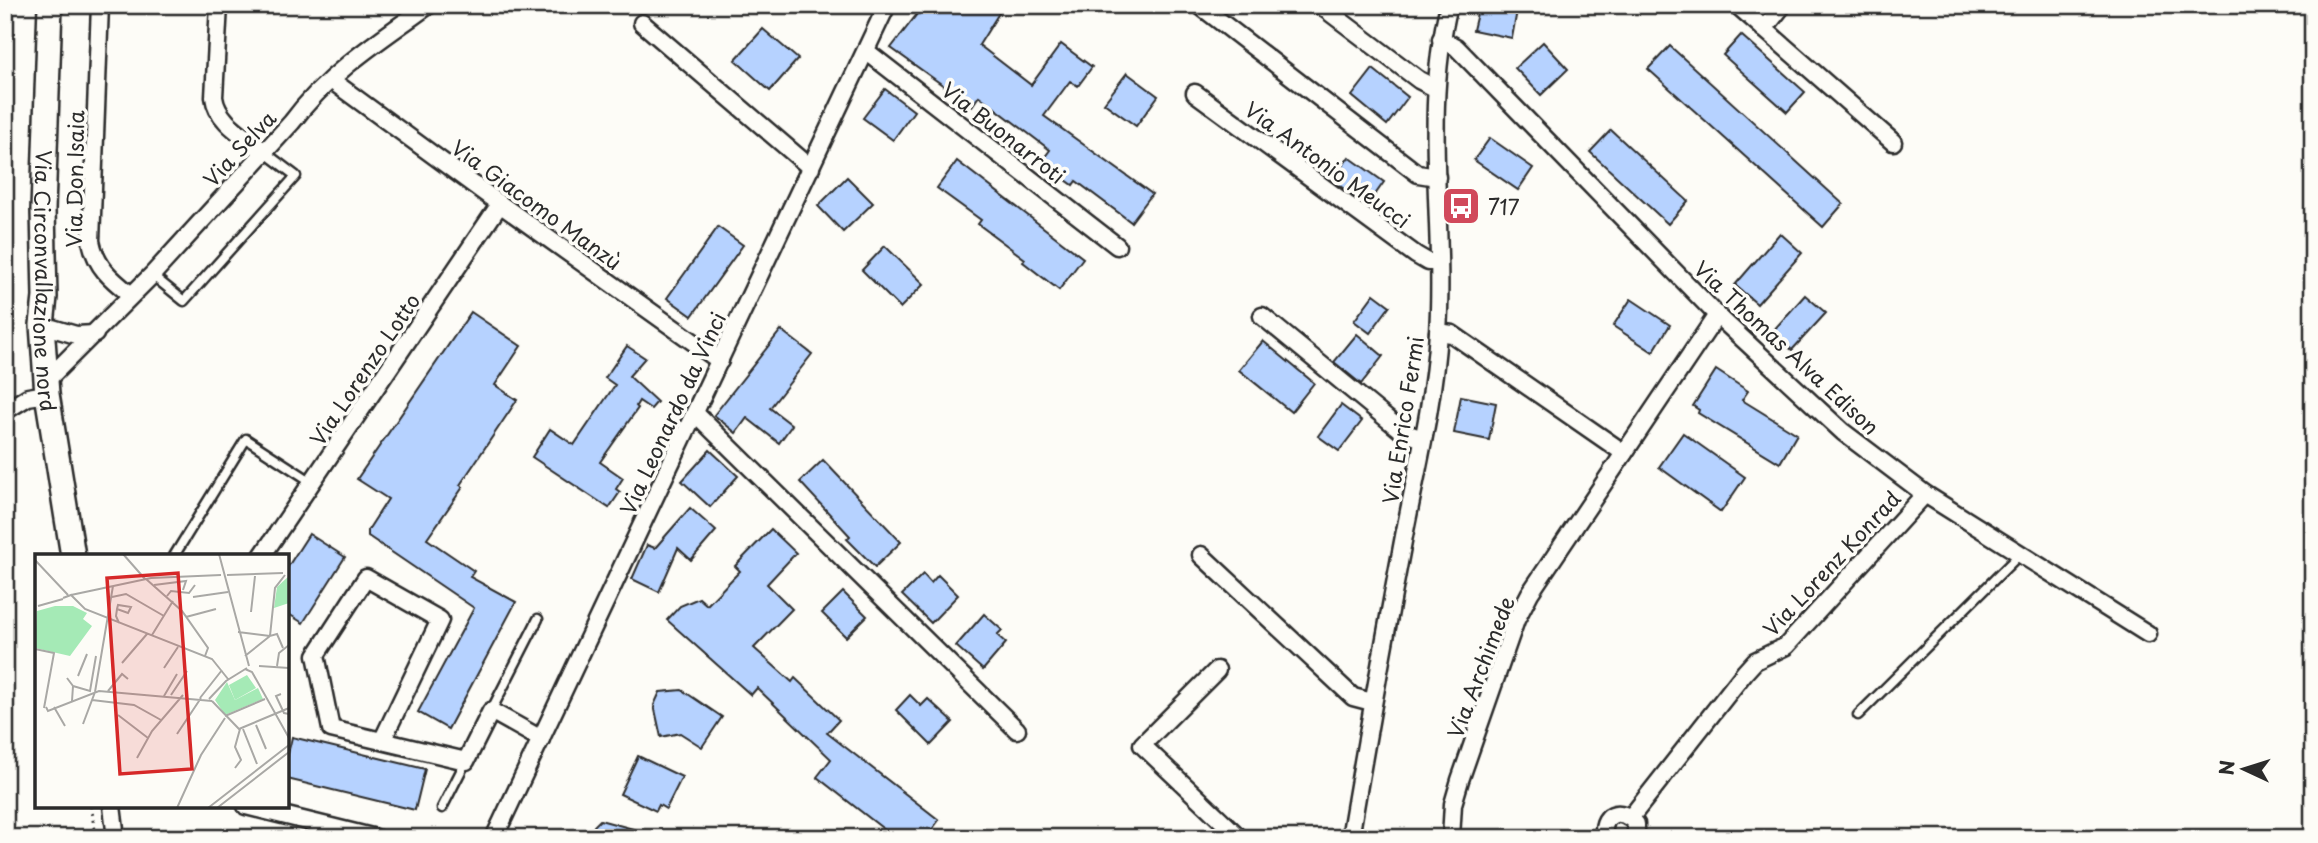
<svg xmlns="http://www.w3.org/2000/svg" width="2318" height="843" viewBox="0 0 2318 843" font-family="'Playpen Sans',sans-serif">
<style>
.building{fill:#b6d2ff;stroke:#2b2b2b;stroke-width:2}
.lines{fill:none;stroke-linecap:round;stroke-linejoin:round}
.lane-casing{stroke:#2b2b2b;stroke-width:13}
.street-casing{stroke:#2b2b2b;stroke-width:21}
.secondary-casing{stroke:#2b2b2b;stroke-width:28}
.path{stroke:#2b2b2b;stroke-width:3.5;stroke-dasharray:2 5;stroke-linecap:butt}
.lane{stroke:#fdfcf7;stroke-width:8}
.street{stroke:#fdfcf7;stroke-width:16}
.secondary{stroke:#fdfcf7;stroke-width:23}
.labels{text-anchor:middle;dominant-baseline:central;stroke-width:7;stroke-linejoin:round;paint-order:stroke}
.street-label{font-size:21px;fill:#2b2b2b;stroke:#fdfcf7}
.poi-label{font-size:21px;fill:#2b2b2b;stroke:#fdfcf7;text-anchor:start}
.inset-road{fill:none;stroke:#a9a8a5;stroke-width:2}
.view{fill:#d62828;fill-opacity:0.15;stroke:#d62828;stroke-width:3.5}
.inset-edge{fill:none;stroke:#2b2b2b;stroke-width:3.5}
</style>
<rect width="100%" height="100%" fill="#fdfcf7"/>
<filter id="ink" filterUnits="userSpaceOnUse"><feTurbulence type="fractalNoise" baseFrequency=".0143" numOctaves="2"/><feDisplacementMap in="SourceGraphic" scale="14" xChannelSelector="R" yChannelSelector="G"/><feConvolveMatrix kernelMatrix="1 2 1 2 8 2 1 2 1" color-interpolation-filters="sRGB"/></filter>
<g filter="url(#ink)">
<g class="building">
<path d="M924,5H1004L979,45L1031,85L1061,44L1092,67L1078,86L1070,81L1044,116L1152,194L1131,222L1076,181L1073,185L1041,162L1050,150L979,96L972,106L891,48Z"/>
<path d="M1479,5H1518L1512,38L1473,30Z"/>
<path d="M763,29L798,59L770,91L735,60Z"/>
<path d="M1741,35L1805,92L1787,112L1723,55Z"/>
<path d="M1543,42L1568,69L1541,95L1515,68Z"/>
<path d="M1670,46L1843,204L1823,227L1648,69Z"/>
<path d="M1373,69L1408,97L1387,125L1352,96Z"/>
<path d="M1127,73L1158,96L1136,126L1104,103Z"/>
<path d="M885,89L914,111L893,140L863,118Z"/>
<path d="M1611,130L1688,201L1668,224L1590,152Z"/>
<path d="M1490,138L1533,168L1518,190L1474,160Z"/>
<path d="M1349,157L1384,182L1367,206L1332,180Z"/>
<path d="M957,161L1083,258L1059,290L1023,262L1025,259L978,224L981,220L937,188Z"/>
<path d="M847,177L873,203L843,232L818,206Z"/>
<path d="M718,227L743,245L692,316L667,298Z"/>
<path d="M1780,233L1802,253L1757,304L1735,285Z"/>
<path d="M885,246L924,284L900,308L862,270Z"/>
<path d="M1374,294L1390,306L1370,333L1354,321Z"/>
<path d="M1805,295L1826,313L1792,350L1772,332Z"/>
<path d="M1631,299L1670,325L1653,352L1613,326Z"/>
<path d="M471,312L521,346L495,385L517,400L460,485L463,487L427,539L474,571L470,577L516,602L448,729L418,712L474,608L368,536V530L388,499L357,479Z"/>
<path d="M781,330L812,354L770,408L792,425L779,443L747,418L736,433L714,415Z"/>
<path d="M1357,334L1383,356L1361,384L1334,362Z"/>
<path d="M1263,341L1314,383L1291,412L1239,370Z"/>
<path d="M627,346L645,358L629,376L657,402L651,409L639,401L636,406L638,408L600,462L623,478L616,489L620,492L609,508L532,457L550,429L574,445L615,385L605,378Z"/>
<path d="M1716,370L1748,391L1742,400L1797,434L1780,463L1698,413L1699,410L1693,406Z"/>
<path d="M1461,396L1496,403L1489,440L1454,433Z"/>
<path d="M1341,405L1362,421L1339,451L1318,436Z"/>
<path d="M1683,433L1745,477L1721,512L1659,467Z"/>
<path d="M710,450L738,476L710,507L682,481Z"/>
<path d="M823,460L901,542L875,567L847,539L850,536L800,482Z"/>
<path d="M690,508L716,531L691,560L678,548L659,592L632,579L647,545L655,548Z"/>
<path d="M771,529L796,553L767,584L792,609L754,648L792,682L795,678L839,720L827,733L939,820L926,838H895L817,777L831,759L757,688L751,695L667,620L680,606L699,598L707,605L740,571L735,566Z"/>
<path d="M309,534L345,557L303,623L287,613V568Z"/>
<path d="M923,574L931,583L938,575L958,595L931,623L902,595Z"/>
<path d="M843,592L867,616L846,637L822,613Z"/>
<path d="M984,614L1002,630L997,635L1006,643L983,670L956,646Z"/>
<path d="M682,690L722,717L702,747L680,733L661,737L654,705L660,692Z"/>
<path d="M910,695L921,706L928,699L953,722L931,745L896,710Z"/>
<path d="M292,737L425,769L415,810L287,779V758Z"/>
<path d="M638,756L682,777L666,809L659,805L656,811L620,794Z"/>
<path d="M600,820L648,833L647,838H590L594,826Z"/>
</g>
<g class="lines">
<defs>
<g id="lane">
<path d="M152,275L184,301L296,176L263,151"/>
<path d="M174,556L246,439L312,482"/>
<path d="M491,711L538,619"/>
<path d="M1858,715L2020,554"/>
<path d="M442,808L466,761"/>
</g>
<g id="street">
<path d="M100,5L91,241C96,267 111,279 131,295"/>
<path d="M219,5L214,97C217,122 245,136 263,151"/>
<path d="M1199,5L1418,174L1437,177"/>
<path d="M1320,5L1419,80L1435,88"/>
<path d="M1737,5L1893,142"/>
<path d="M642,23L811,168"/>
<path d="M1764,29L1783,5"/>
<path d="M1441,39L1456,47L1717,315L1843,432L1925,494L2148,634"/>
<path d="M866,51L1117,246"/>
<path d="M331,80L500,204L720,361"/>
<path d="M1195,93L1416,255L1428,262H1438"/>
<path d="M1262,316L1403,432L1423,439"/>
<path d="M42,325L76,335L95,334"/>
<path d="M1438,332L1452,334L1624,453"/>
<path d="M46,381L152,275L292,122C327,74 381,39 429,5"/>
<path d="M5,411L28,397L47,394"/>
<path d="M695,413L1017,730"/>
<path d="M1201,555L1353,697L1372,702"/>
<path d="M262,556L500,204"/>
<path d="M1217,670L1142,745L1240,838"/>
<path d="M382,741L440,620L366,578L316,655L331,729L466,761L491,711L541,739"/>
<path d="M112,806L116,838"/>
<path d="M246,806L376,838"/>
<path d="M1631,817L1745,672L1755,661L1786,646L1925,494"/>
<path d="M494,838L887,5"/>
<path d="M1350,838C1367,737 1385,636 1404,536C1417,469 1434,400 1438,332C1445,223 1422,112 1449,5"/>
<path d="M1451,838L1453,804L1460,780L1516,620L1530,593L1717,315"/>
<path d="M1605,838C1599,814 1621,805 1636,824V838"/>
</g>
<g id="secondary">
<path id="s1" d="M50,5L43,210L45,297L42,325L47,394L73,556"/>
</g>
</defs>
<use href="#lane" class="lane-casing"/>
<use href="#street" class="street-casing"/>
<use href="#secondary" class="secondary-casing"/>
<path class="path" d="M91,806L96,838"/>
<use href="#lane" class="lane"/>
<use href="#street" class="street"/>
<use href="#secondary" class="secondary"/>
</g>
</g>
<defs>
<symbol id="bus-square" viewBox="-11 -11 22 22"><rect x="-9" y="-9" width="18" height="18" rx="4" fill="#d1495b" stroke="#fdfcf7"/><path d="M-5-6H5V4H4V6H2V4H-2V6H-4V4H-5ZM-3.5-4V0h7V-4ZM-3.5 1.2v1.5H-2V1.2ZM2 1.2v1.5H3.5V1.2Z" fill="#fff"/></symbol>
</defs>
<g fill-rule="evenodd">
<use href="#bus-square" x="1439" y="184" width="44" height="44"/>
</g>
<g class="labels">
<g class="street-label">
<text transform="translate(1004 132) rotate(38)">Via Buonarroti</text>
<text transform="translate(239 148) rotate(-47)">Via Selva</text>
<text transform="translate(1328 164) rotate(36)">Via Antonio Meucci</text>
<text transform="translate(74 179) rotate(-89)">Via Don Isaia</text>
<text transform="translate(537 204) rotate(36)">Via Giacomo Manzù</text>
<text stroke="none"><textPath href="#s1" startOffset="276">Via Circonvallazione nord</textPath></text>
<text transform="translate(1787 347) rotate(43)">Via Thomas Alva Edison</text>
<text transform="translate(364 369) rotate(-56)">Via Lorenzo Lotto</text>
<text transform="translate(672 413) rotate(-65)">Via Leonardo da Vinci</text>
<text transform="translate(1402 420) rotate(-81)">Via Enrico Fermi</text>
<text transform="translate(1831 563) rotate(-47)">Via Lorenz Konrad</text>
<text transform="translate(1480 667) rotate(-69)">Via Archimede</text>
</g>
<g class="poi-label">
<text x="1488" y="206">717</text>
</g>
</g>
<g transform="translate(35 554)">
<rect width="254" height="254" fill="#fdfcf7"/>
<path d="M254,22V49L239,54L242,33Z" fill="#a5eab6"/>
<path d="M212,121L221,134L200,146L194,131Z" fill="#a5eab6"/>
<path d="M192,128L200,146L223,134L228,145L190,161L180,146Z" fill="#a5eab6"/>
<path d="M20,52H38L52,59L48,65L57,72L35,102L0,94L2,57Z" fill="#a5eab6"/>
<path class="inset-road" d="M88,0L110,25M184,0L214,112M0,6L33,41M192,21L248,19M111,25L147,57L173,94L170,102M119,31L151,27L148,36M36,41L116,24L186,21M132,42L136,37L154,39L160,31M77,43L91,40L129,62M158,43L193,38M28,44L36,41L50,55L177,105L193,125M3,52L28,45M82,55L93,59L96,53L83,51L82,55L81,62L84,69M216,58L220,22M151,63L181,55M203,78L235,82M117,81L138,47M248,94L242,80L235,82L240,34L250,21M0,95L19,99L9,154M210,102L235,82M87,109L112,80M224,112L254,114M242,112L244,99L254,91M129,114L143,93M210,115L217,118L254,184M43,122L52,100M32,124L38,132L37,147M38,132L55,137L61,102M73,137L87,120L93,125M246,140L241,142L249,159L254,160M136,141L152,117M129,142L142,120M165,144L187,116M174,145L191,127L212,114M57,146L99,151L126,166M177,147L204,175L254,154M11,153L13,157L64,137L177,147M19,153L30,172M83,161L113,184M190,162L230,145M48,170L60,138L78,32M221,171L231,195M208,175L222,210M142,180L166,144M102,204L117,177L148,141M200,214L206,206L200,193L205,175M142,254L166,201L190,164M173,254L254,191M182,254L254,198"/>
<path class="view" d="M143,19L157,215L85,220L72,24Z"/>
<rect width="254" height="254" class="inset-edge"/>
</g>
<rect width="2318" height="843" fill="none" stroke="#fdfcf7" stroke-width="28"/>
<rect x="14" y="14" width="2290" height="815" fill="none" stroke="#2b2b2b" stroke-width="2.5" filter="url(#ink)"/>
<g transform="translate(2244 769) rotate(274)" stroke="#fdfcf7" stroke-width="5" paint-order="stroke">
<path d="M0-5L12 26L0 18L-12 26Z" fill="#2b2b2b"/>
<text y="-10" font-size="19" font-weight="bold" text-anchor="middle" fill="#2b2b2b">N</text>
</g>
</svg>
